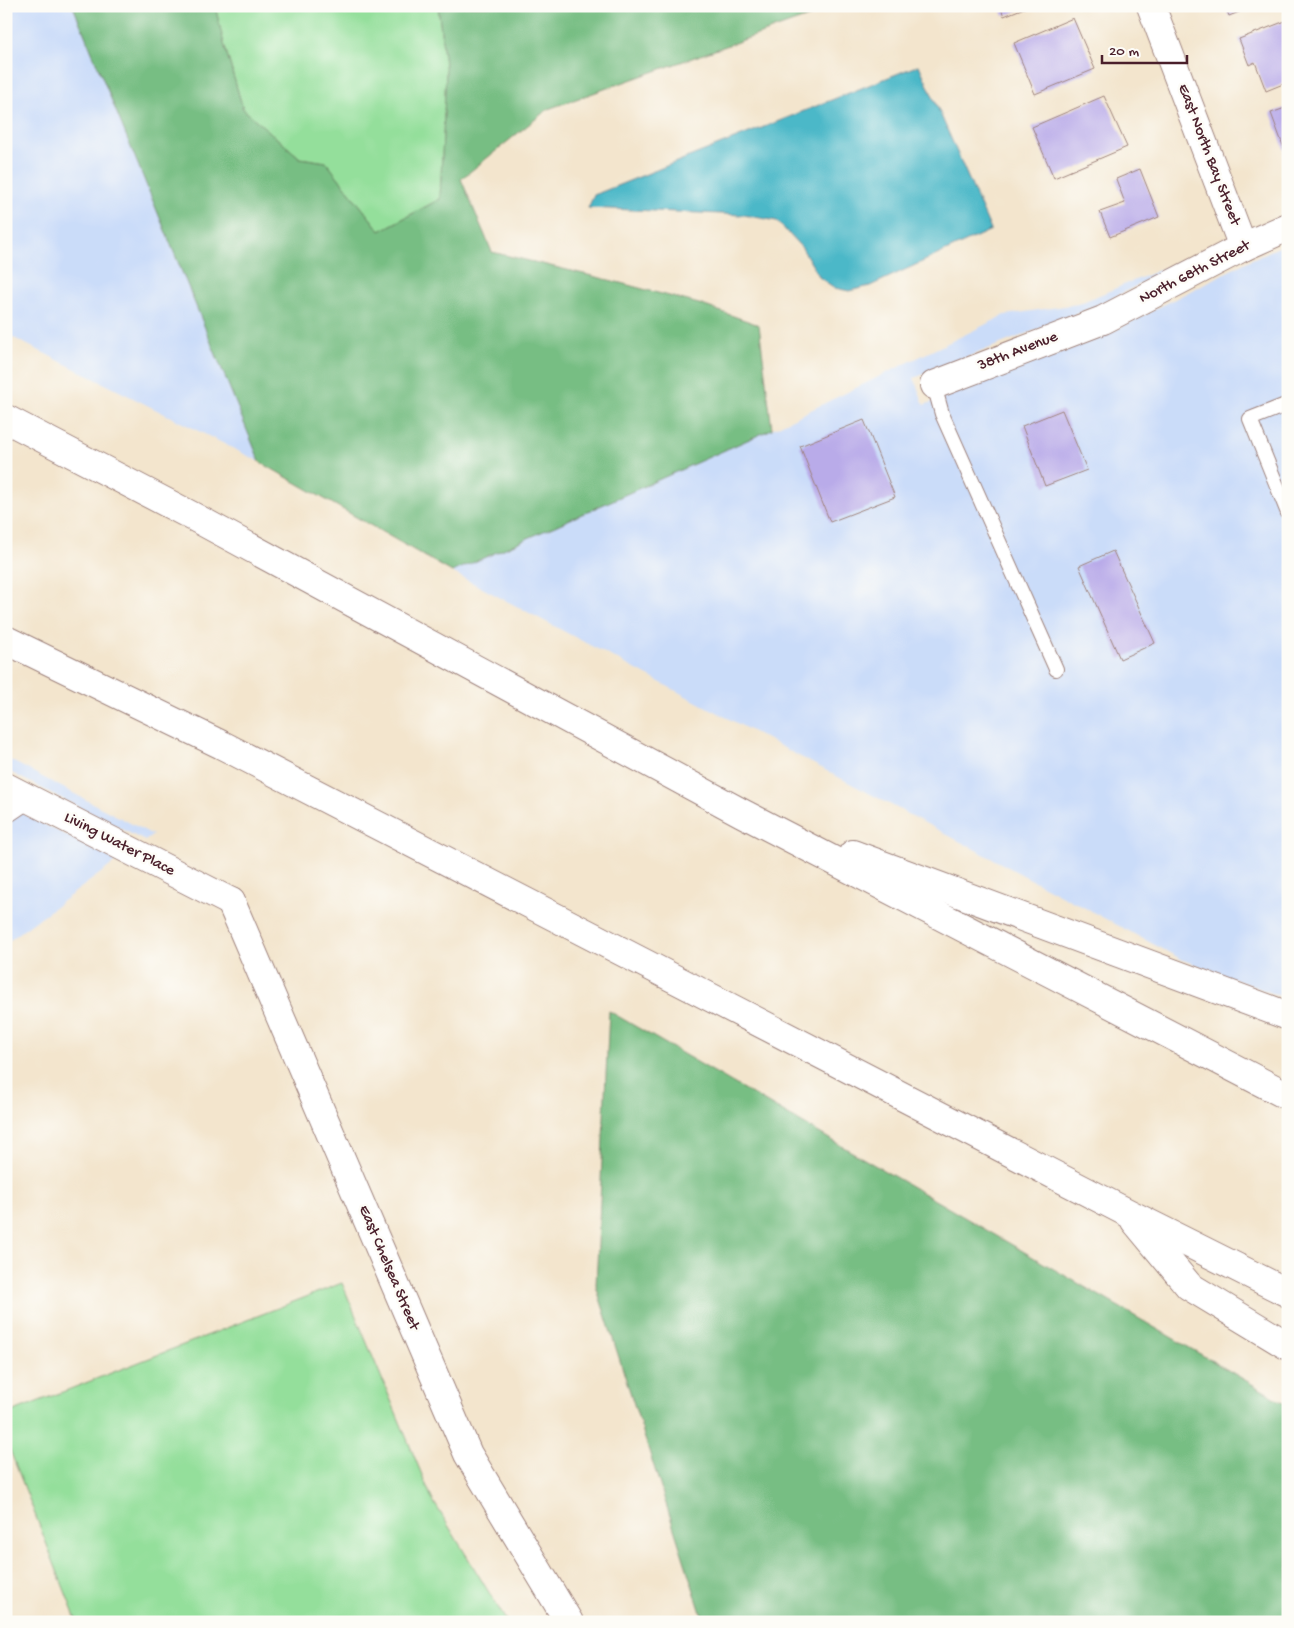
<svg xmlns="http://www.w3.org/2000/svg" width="1294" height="1628" viewBox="0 0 1294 1628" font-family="'Gochi Hand',sans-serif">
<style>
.built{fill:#cadcf9}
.green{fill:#94df9b;stroke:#6f7f63}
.forest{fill:#77be83;stroke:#606e57}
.water{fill:#4cb8c8;stroke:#4b6c7a}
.building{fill:#b9abe9}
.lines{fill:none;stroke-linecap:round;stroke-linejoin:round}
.service-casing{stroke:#9e827c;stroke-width:16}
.minor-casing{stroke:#9e827c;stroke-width:30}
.tertiary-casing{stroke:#9e827c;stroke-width:30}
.motorway-casing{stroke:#9e827c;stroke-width:30}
.service{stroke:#fff;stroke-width:14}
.minor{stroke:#fff;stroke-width:28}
.tertiary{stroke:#fff;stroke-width:28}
.motorway{stroke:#fff;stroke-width:28}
.labels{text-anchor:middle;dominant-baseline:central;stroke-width:5;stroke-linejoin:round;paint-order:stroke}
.street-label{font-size:16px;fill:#4a1f2b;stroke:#fdfcf7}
</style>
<rect width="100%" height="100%" fill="#fdfcf7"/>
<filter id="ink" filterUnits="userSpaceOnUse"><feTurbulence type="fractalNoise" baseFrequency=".02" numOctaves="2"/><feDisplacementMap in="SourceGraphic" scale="10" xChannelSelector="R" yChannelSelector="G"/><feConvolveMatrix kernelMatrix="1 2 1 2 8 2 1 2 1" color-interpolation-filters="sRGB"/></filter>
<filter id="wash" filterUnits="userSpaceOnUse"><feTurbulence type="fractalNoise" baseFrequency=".0096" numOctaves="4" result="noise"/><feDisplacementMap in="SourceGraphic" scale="20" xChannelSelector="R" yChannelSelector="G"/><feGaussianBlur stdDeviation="1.12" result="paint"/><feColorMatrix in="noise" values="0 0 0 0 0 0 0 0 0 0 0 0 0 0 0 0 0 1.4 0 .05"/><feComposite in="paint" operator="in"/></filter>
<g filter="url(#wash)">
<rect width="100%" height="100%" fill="#f3e5cd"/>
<g class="built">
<path d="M6,6H73L260,462L6,334Z"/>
<path d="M1288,243V999L1183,960L452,572L772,429L1005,315L1078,304L1198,254L1097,306L914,378L924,405L1095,339L1096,340L1250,260Z"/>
<path d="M6,758L153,835L145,841L6,770Z"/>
<path d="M6,805L117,861L6,943Z"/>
</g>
<g class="green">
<path d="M215,6H438L446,73L440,199L380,231L326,162L300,158L243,109L224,44Z"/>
<path d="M342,1283L432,1499L507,1622H77L6,1440V1414Z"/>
</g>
<g class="forest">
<path d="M73,6H215L224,44L243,109L300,158L326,162L380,231L440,199L446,73L438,6H839L548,109L461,179L492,252L613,281L699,304L759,325L772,429L452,572L260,462Z"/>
<path d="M609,1011L1288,1405V1622H704L596,1286Z"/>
</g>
<path class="water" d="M919,65L991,230L870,286L849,291L835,288L820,278L802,248L777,221L744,215L588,208L594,195Z"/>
<g id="blocks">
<g class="building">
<path d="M1000,6H1029L1004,16Z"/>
<path d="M1225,6H1254L1229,16Z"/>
<path d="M1073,18L1095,69L1035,94L1014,43Z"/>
<path d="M1288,20V82L1266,91L1255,62L1249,65L1239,39Z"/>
<path d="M1104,96L1127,147L1054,178L1032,127Z"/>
<path d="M1288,107V150L1285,151L1271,113Z"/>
<path d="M1140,169L1159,217L1110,237L1100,212L1125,203L1116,179Z"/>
<path d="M1062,410L1087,470L1045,486L1022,426Z"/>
<path d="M864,420L895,497L830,522L800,446Z"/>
<path d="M1113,551L1155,643L1120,659L1079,566Z"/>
</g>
</g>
</g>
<g filter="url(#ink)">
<use href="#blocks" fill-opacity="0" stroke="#9e827c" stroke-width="1"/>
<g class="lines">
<defs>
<g id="service">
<path d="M934,385L942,414L1056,669"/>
<path d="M1288,404L1250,419L1288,513"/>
<path d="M6,817L31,800"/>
</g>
<g id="minor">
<path d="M1151,6L1243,247"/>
<path d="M934,385L1103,320L1243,247L1288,227"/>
<path d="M6,787L231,902"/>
</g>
<path id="tertiary" d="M231,902L468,1454L569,1622"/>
<g id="motorway">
<path d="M6,419L194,517L742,813L1288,1096"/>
<path d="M6,640L222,745L1130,1214L1288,1293"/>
<path d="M853,854L1288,1016"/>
<path d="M1135,1221L1189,1286L1288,1346"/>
</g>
</defs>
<use href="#service" class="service-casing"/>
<use href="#minor" class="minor-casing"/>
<use href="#tertiary" class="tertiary-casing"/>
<use href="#motorway" class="motorway-casing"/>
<use href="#service" class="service"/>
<use href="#minor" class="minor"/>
<use href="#tertiary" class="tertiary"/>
<use href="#motorway" class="motorway"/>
</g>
</g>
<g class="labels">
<g class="street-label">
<text transform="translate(1208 155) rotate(69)">East North Bay Street</text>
<text transform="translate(1195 273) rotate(-27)">North 68th Street</text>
<text transform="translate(1018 352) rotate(-21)">38th Avenue</text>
<text transform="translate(119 845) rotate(27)">Living Water Place</text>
<text transform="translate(388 1268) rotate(67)">East Chelsea Street</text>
</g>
</g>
<rect width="1294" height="1628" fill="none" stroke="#fdfcf7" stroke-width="25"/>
<path d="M1102 55v8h85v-8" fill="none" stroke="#4a1f2b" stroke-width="2.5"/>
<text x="1109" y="55" font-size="15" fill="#4a1f2b" stroke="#fdfcf7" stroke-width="4" paint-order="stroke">20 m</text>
</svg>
